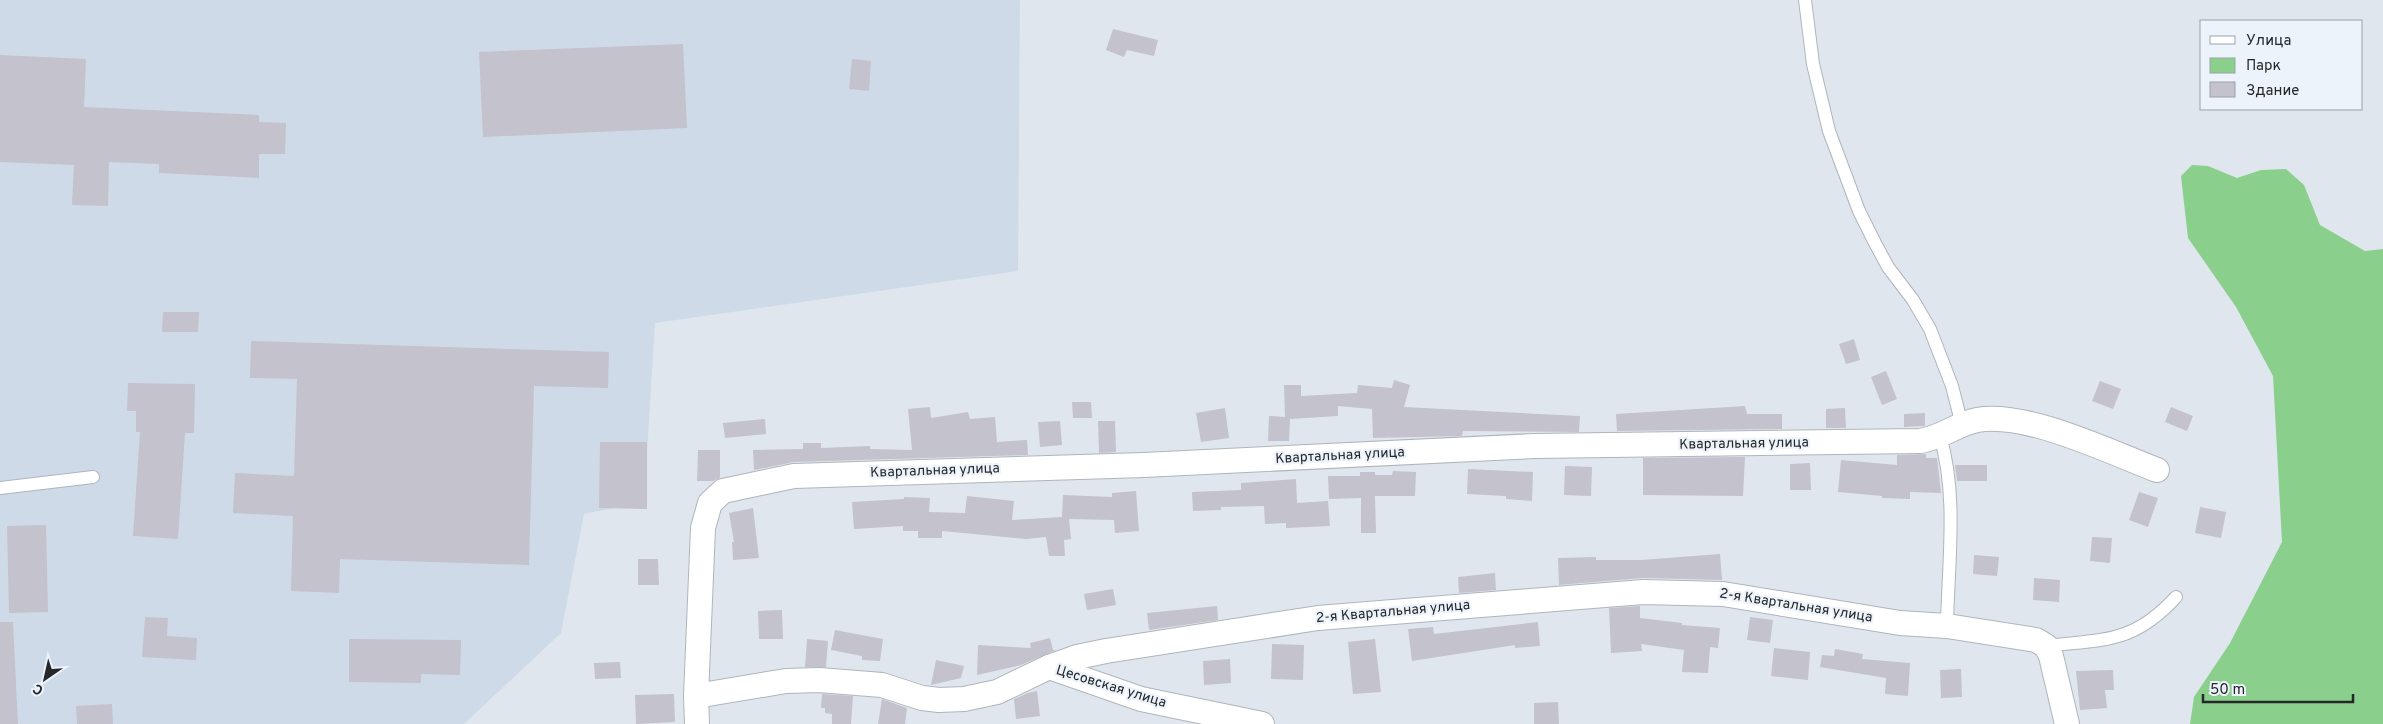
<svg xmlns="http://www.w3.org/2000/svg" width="2383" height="724" viewBox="0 0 2383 724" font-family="Overpass,sans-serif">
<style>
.built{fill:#cfdae8}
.green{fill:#8bcf8d}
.building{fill:#c4c2cc}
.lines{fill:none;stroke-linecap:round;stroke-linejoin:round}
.service-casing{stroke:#afb5bd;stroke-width:14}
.minor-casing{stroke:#afb5bd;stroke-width:26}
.service{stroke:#fff;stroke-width:12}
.minor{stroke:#fff;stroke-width:24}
.labels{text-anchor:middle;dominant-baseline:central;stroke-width:4.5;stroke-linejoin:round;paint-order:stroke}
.street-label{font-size:14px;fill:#25272a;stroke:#edf3fb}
</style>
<rect width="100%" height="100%" fill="#e0e6ee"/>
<path class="built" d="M0,0H1020L1018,271L655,323L644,502L584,514L561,633L464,724H0Z"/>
<path class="green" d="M2192,165L2208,166L2237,178L2261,170L2286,169L2304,185L2320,225L2365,251L2383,249V724H2190L2194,697L2230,643L2282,542L2273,376L2236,307L2188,238L2181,176Z"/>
<g class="building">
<path d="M1113,29L1158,40L1154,56L1127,50L1124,57L1106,50Z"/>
<path d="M683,44L687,128L483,137L479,52Z"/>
<path d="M0,55L86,59L84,107L259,115V122L286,123L285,154H259V178L159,173V164L109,162L108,206L72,205L74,165L0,162Z"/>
<path d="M852,59L871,61L869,91L849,89Z"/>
<path d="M163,312H199L198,332H162Z"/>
<path d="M1854,339L1860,360L1846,364L1839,344Z"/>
<path d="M251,341L609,352L608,388L534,386L529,565L340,559L339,593L291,591L293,516L233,513L235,473L294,476L297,379L250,378Z"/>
<path d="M1886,371L1897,399L1882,405L1871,377Z"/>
<path d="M1394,380L1410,385L1404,407L1580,416L1579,432L1463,431L1462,436L1373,438L1372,409L1338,406V416L1290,419L1289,441H1268L1269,416L1285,417L1284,385H1301V396L1357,393L1358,385L1392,388Z"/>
<path d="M2100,381L2121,389L2113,409L2092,401Z"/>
<path d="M128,383L195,384L194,433H185L178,539L133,536L140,432H136V411H127Z"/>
<path d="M1072,402H1091L1092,418H1073Z"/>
<path d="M1745,406L1747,414H1782V429L1617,431L1616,414Z"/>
<path d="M930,407L931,418L968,412L970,419L995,417L997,442L1027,440L1028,455L794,462L754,470L753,450L803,449V443H821V448L870,446V449L912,450L908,409Z"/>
<path d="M2171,407L2193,416L2187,431L2165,422Z"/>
<path d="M1225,408L1229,438L1201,442L1196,413Z"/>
<path d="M1845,408L1846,428H1826V409Z"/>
<path d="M1925,413V426L1904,427V414Z"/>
<path d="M765,419L766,434L725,438L723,423Z"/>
<path d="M1060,421L1062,445L1040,447L1038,422Z"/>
<path d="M1098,421H1115L1116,452L1099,453Z"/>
<path d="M600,442H647V509L599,508Z"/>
<path d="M698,450H720V478L713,481H697Z"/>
<path d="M1926,454V458H1937L1941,493L1910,492V499L1882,498V496L1838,492L1841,460L1897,465V455Z"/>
<path d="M1745,457L1743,496L1643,495V458Z"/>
<path d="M1810,463L1811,490H1790V464Z"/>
<path d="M1955,465H1987V481H1957Z"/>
<path d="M1565,466L1592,467L1591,496L1564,495Z"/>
<path d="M1468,469L1533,472L1532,501L1506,499V496L1467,494Z"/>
<path d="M1393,471L1416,472L1415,496H1375L1376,533H1361V498L1329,499L1328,476H1360V472H1375V475H1392Z"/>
<path d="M1296,479L1297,503L1328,501L1330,526L1286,528V523L1265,524L1264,506L1221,507V510L1193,511L1192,492L1241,490V483Z"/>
<path d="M1136,491L1139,531L1115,533L1114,520L1069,519L1071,539L1064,540L1065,556H1049L1046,537L1026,539L942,531V538H918V531H903V526L854,529L852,502L904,499V497L930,498L929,512L965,513L967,496L1014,501L1012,520L1062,517L1063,495L1112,497V493Z"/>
<path d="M2139,492L2158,498L2148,527L2129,520Z"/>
<path d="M2200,507L2226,512L2221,538L2195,533Z"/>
<path d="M753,508L759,558L733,560L732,542H734L729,513Z"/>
<path d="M46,525L48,612L9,613L7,526Z"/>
<path d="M2092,537L2112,538L2110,563L2090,561Z"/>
<path d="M1720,554L1722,580L1643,578L1559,585L1558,558L1596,557V560H1641Z"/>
<path d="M1974,555L1999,557L1997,576L1973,574Z"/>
<path d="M638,559H658L659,585H638Z"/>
<path d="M1495,573L1496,590L1459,593L1458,577Z"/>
<path d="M2034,578L2060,580L2059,602L2033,600Z"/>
<path d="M1113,589L1116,605L1087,610L1084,594Z"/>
<path d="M1217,606L1218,620L1149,630L1147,613Z"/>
<path d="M1640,606V618L1682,623V625L1720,628L1718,648L1710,647L1708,673L1682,672L1684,650L1641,644L1642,651L1611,653L1609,608Z"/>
<path d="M782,610L783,639H759L758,611Z"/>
<path d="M145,617L168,618L167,636L197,638L196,660L142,657Z"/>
<path d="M1750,617L1773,620L1770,643L1747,640Z"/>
<path d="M0,622H13L18,724H0Z"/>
<path d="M1538,622L1540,646L1515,648V645L1412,661L1408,629L1433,627L1434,634Z"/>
<path d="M835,630L883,639L880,661L862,660V656L831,650Z"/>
<path d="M1050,638L1053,650H1056L1021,665L977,675L978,645L1031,648L1030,643Z"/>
<path d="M349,639L461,640L460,675L421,674V683L349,682Z"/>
<path d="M807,639L828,641L826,667H805Z"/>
<path d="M1375,639L1381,692L1353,694L1348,642Z"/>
<path d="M1272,644L1304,645L1303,680L1271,679Z"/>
<path d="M1774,648L1810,652L1808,680L1771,676Z"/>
<path d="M1835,649L1863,654L1862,659L1910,663L1908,696L1885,694L1886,678L1820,667L1822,655L1834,656Z"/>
<path d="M1230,659L1231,683L1204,685L1203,661Z"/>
<path d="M936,660L964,666L961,678L931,685Z"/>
<path d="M620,662L621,678L595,679L594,663Z"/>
<path d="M1961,669L1962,697L1941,698L1940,670Z"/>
<path d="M2113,670L2114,690H2105L2107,708L2080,710L2076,671Z"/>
<path d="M1037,691L1040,716L1016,719L1014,699L1028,693Z"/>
<path d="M674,694L675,722L636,724L635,695Z"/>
<path d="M822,694L853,696L851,724H832V714L825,713V708H821Z"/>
<path d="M882,699L907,708L905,724H878Z"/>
<path d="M1558,702L1559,724H1534V703Z"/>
<path d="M112,704L113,724H77L76,706Z"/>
</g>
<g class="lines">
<defs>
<g id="service">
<path d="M1805,0L1813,64L1829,131L1859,211L1875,243L1888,267L1913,300L1930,329L1952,386L1962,425"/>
<path d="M1940,436C1958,496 1948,564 1947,626"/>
<path d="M0,488L93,477"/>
<path d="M2046,646C2104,639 2133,644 2176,597"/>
</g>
<g id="minor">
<path d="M1049,667L1141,699L1262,724"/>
<path d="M696,696L703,528L710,503L723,491L794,476L1144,465L1534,446L1920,441C1941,438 1957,424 1977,420C2026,411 2110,452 2157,470"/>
<path d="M697,724L696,696L786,681L819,680L882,685L922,698L939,700L964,699L997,692L1049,667L1077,657L1106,651L1318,618L1643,592L1723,594L1900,623L1947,626L2036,640L2046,646L2051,656L2067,724"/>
</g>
</defs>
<use href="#service" class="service-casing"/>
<use href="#minor" class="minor-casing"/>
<use href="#service" class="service"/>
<use href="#minor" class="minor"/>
</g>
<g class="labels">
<g class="street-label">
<text transform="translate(1744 444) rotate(-1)">Квартальная улица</text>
<text transform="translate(1340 456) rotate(-3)">Квартальная улица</text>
<text transform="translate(935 471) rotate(-2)">Квартальная улица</text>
<text transform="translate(1796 606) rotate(9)">2-я Квартальная улица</text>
<text transform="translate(1393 612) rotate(-5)">2-я Квартальная улица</text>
<text transform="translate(1111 687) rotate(17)">Цесовская улица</text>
</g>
</g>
<rect x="2200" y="20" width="162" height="90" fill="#edf3fb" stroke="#9da1a7"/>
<rect x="2210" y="36" width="25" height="8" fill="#ffffff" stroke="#9da1a7"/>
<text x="2246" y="45" font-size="15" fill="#25272a">Улица</text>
<rect x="2210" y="58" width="25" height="15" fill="#8bcf8d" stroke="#9da1a7"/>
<text x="2246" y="70" font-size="15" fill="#25272a">Парк</text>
<rect x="2210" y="82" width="25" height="15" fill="#c4c2cc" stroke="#9da1a7"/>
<text x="2246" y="95" font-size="15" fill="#25272a">Здание</text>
<g transform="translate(45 679) rotate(214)" stroke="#edf3fb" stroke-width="4" paint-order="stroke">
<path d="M0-4L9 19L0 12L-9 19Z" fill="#25272a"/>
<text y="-8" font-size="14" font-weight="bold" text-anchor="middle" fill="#25272a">С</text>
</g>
<path d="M2203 694v8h150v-8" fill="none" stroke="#25272a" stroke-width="2.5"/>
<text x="2210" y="694" font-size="15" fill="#25272a" stroke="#edf3fb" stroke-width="4" paint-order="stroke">50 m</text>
</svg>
